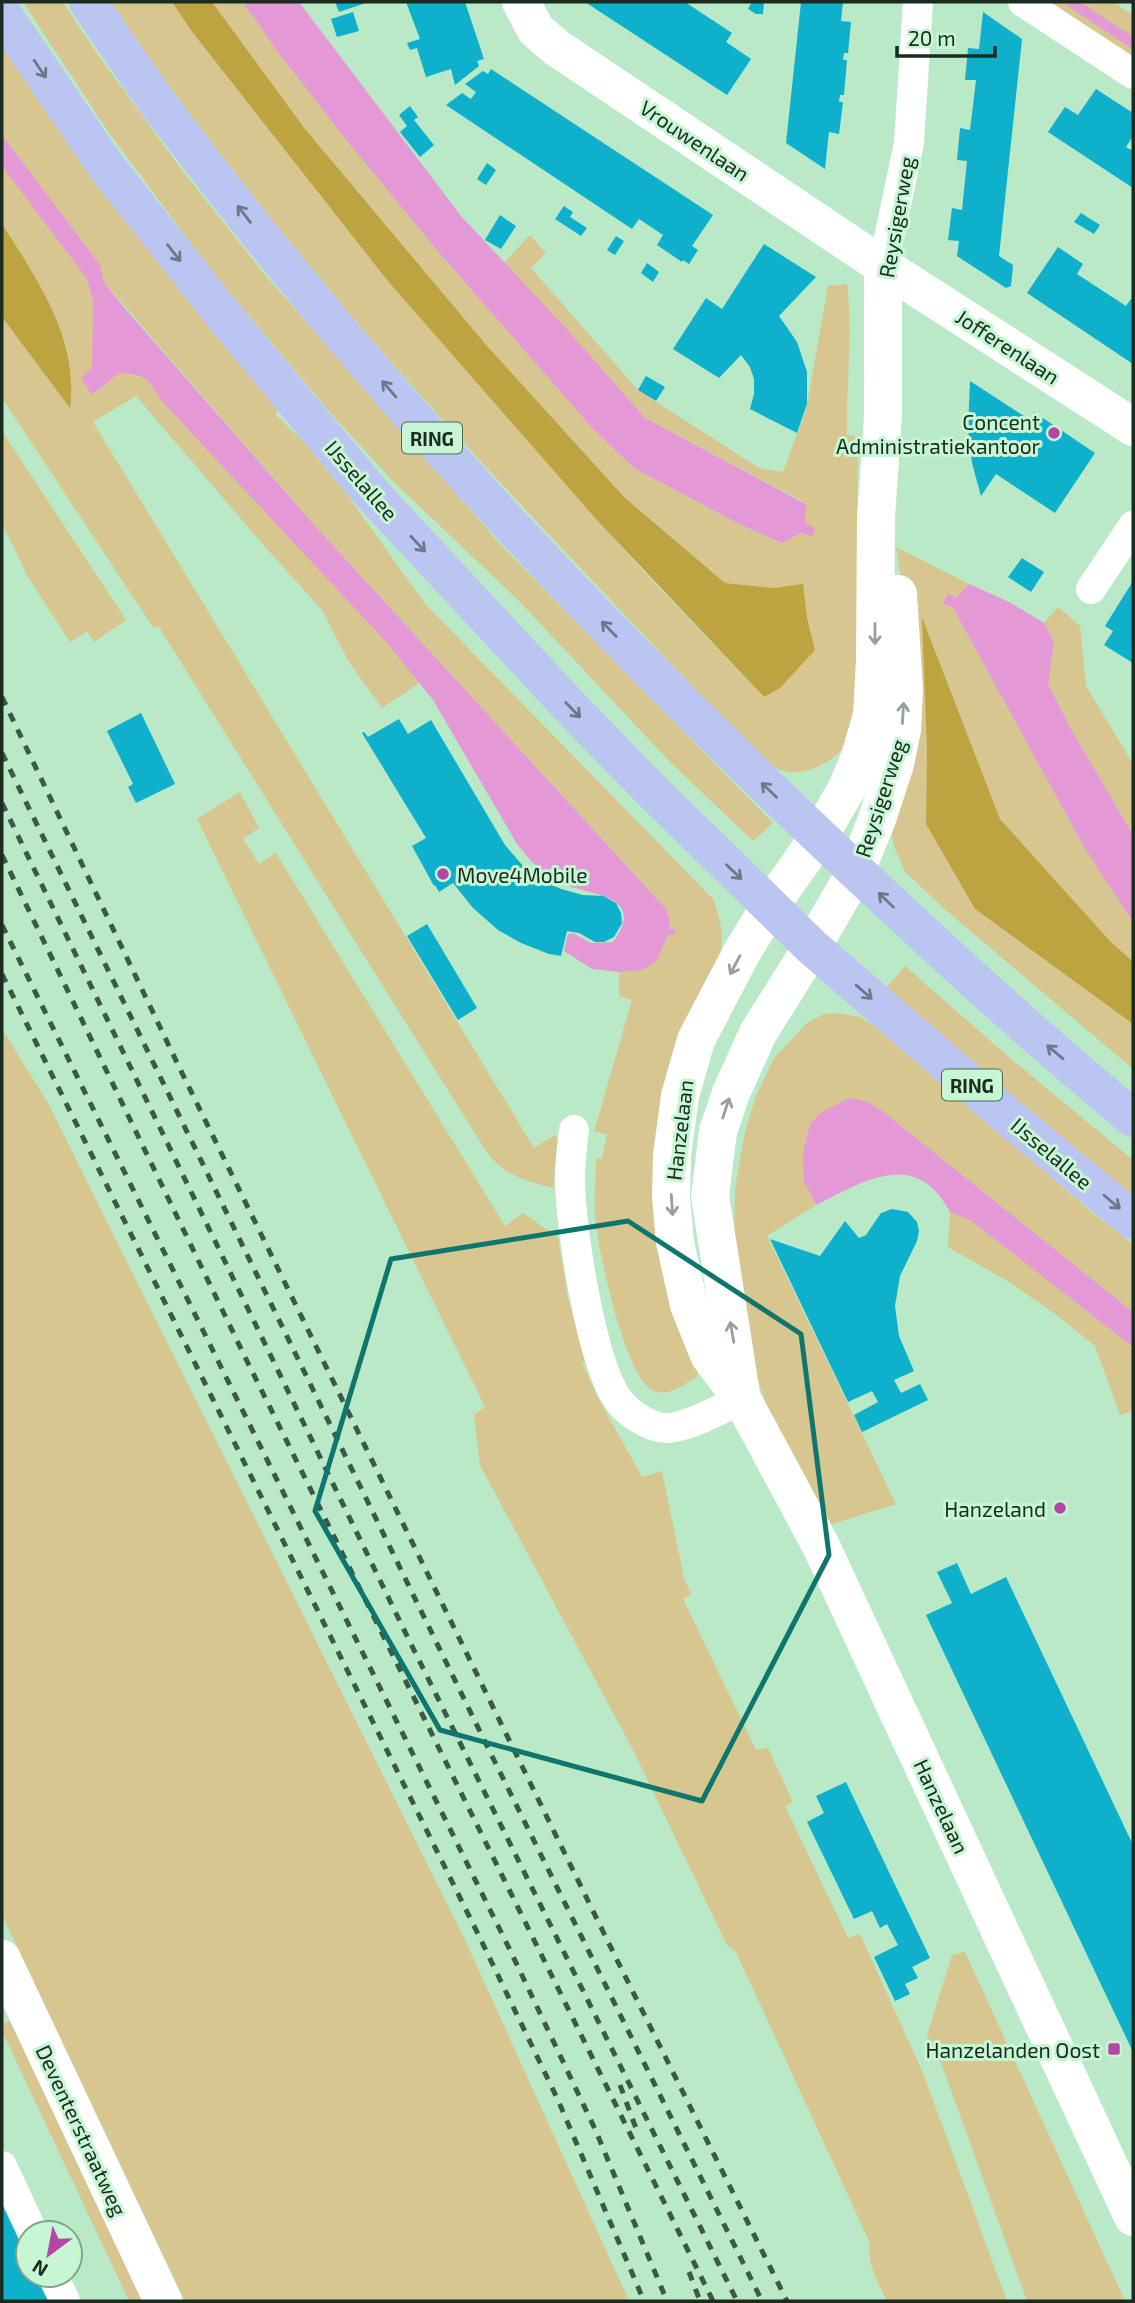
<svg xmlns="http://www.w3.org/2000/svg" width="1135" height="2303" viewBox="0 0 1135 2303" font-family="'Exo 2',sans-serif">
<style>
.green{fill:#d7c68f}
.forest{fill:#bea341}
.water{fill:#e498d6}
.lines{fill:none;stroke-linecap:round;stroke-linejoin:round}
.stream{stroke:#e498d6;stroke-width:10}
.building{fill:#0fb0cb}
.street{stroke:#fff;stroke-width:30}
.secondary{stroke:#fff;stroke-width:38}
.primary{stroke:#bbc5f1;stroke-width:38}
.rail{stroke:#3e5846;stroke-width:5;stroke-dasharray:9 9;stroke-linecap:butt}
.oneway{stroke:#6a7888}
.oneway2{stroke:#98a09a}
.marked{fill:none;stroke:#0f766e;stroke-width:5;stroke-linejoin:round}
.poi-dot{fill:#b447a5;stroke:#c6f6d3;stroke-width:2.5}
.labels{text-anchor:middle;dominant-baseline:central;stroke-width:6;stroke-linejoin:round;paint-order:stroke}
.shield{fill:#c6f6d3;stroke:#4d6955;stroke-width:2}
.shield-label{font-size:19px;font-weight:bold;fill:#192c1f}
.street-label{font-size:21px;fill:#192c1f;stroke:#c6f6d3}
.poi-label{font-size:21px;fill:#192c1f;stroke:#c6f6d3;text-anchor:end}
</style>
<rect width="100%" height="100%" fill="#b9e9c6"/>
<g class="green">
<path d="M23,2H63L98,55L182,170L261,270L501,545L773,823L753,841L670,762L519,601L393,481L335,418L212,272L107,130Z"/>
<path d="M107,2H172L193,33L387,280L647,575L764,697L815,650L807,618L775,588L725,583L625,498L488,347L305,129L212,2H243L277,51L347,141L436,249L592,428L634,468L741,525L782,543L801,533L811,537L805,522L806,503L645,418L504,263L530,235L546,253L531,268L638,390L759,468L783,472L806,410L828,286L847,284C853,334 846,384 847,435L858,436C857,504 858,572 857,640C856,672 858,717 844,746C839,755 829,761 819,766C781,784 763,760 738,735C622,611 504,490 392,363C291,248 197,127 107,2Z"/>
<path d="M1037,2H1113L1133,15V65Z"/>
<path d="M2,46L277,410L276,415L304,442L348,496L425,604L714,900L722,931L721,954L681,1038L698,1370L697,1376C685,1384 670,1397 654,1391C625,1379 598,1249 595,1217C594,1197 596,1177 596,1158L602,1159L607,1134L594,1132L632,1000L619,996V972L636,971L663,948L668,935L675,930L669,928V917L666,909L316,527L104,282L100,265L2,135Z"/>
<path d="M2,166L87,279L93,300V395L119,373C146,376 147,377 162,400L387,643L420,683L382,708L349,662L322,610L260,541L136,396L93,422L534,1148L555,1135L558,1140L553,1188C525,1181 504,1175 486,1151L159,627H153L2,398V317L70,407L32,272L2,224Z"/>
<path d="M2,431L126,620L94,642L87,631L70,642L28,577L2,524Z"/>
<path d="M896,547L969,584L956,598L943,603L953,608L1084,847L1133,922V962L1109,940L1000,819L923,619L927,750L926,824L975,909L1133,1024V1069L948,912L905,872L893,844L890,814L904,596Z"/>
<path d="M1058,607L1080,626L1086,686L1133,764V835L1071,729L1048,684L1054,642L1044,623Z"/>
<path d="M240,792L259,828L243,839L259,864L276,853L505,1226L523,1213L558,1237L568,1298L588,1360L582,1362L597,1396L642,1477L662,1471L684,1578L691,1594L683,1599L756,1750L768,1748L793,1802L785,1806L848,1938L860,1934L923,2073L1007,2301H887C878,2282 867,2265 870,2243L736,1952L727,1945L633,1750L480,1465L474,1415L485,1407L197,819Z"/>
<path d="M905,966L1010,1058L1133,1160V1197L1065,1142L886,988Z"/>
<path d="M838,1013L860,1017L870,1023L1093,1213L1133,1244V1312L881,1110L804,1181L816,1205L767,1236L896,1504L826,1526L766,1405L748,1349L734,1236L735,1188L745,1132L756,1096L774,1058L807,1023L824,1014Z"/>
<path d="M2,1029L48,1103L465,1940L629,2301H185L2,1915Z"/>
<path d="M950,1212L970,1220L1133,1347V1411L1120,1415L1095,1346L1058,1316L1009,1282L948,1247Z"/>
<path d="M965,1952L1125,2301H1027L943,2068L927,2035L952,1955Z"/>
<path d="M10,2021L142,2301H129L2,2031V2024Z"/>
</g>
<g class="forest">
<path d="M172,2H212L305,129L488,347L625,498L725,583L775,588L803,584L807,618L815,650L780,688L764,697L596,519L387,280L193,33Z"/>
<path d="M2,224C37,279 79,339 70,408L2,317Z"/>
<path d="M922,617L1000,819L1109,940L1133,962V1024L975,909L926,824L927,750Z"/>
</g>
<g class="water">
<path d="M243,2H299L461,216L563,325L645,418L806,504L805,522L815,529L812,537L801,533L782,543L741,525L634,468L592,428L436,249L347,141L277,51Z"/>
<path d="M2,135L100,265L104,282L122,305L316,527L666,909L669,917V928L676,930L675,934L668,935L657,960L647,968L636,971L619,972L592,969L564,951L568,934L573,933L591,943L613,942C649,892 587,897 557,881C540,872 529,859 517,844L433,700L387,643L161,400C148,378 146,375 119,373L92,395L81,378L92,368L93,300L87,279L2,166Z"/>
<path d="M969,584L1011,603L1044,623L1054,642L1048,684L1071,729L1133,835V922L1084,847L953,608L943,603L948,594L956,598Z"/>
<path d="M850,1098L867,1102L881,1110L1133,1312V1347L970,1220L950,1212C916,1147 864,1181 816,1205L804,1181L803,1154L810,1124L822,1112Z"/>
</g>
<g class="lines">
<path class="stream" d="M1071,2L1133,43"/>
</g>
<g class="building">
<path d="M335,2H369L339,12Z"/>
<path d="M406,2H465L484,59L477,61L479,66L455,85L451,69L426,77L417,48L410,50L407,43L420,39Z"/>
<path d="M585,2H685L732,33L726,42L751,59L727,95Z"/>
<path d="M752,2H764L763,14H756L748,9Z"/>
<path d="M801,2H843L841,21L851,22L848,53H844L843,60H847L844,95H840L839,102H843L839,134L829,132L825,169L786,143Z"/>
<path d="M353,12L359,31L337,37L331,19Z"/>
<path d="M983,12L1022,39L999,256L1013,265L1011,286L1006,288L957,256L959,241L948,240L952,208L962,210L967,161L957,160L960,128L970,130L976,80H965L968,48L979,49Z"/>
<path d="M491,69L713,215L692,246L698,250L689,264L683,260L682,262L657,245L663,235L639,219L632,229L446,105L462,93L471,99L476,92L465,84L483,71L488,74Z"/>
<path d="M1096,89L1133,113V136L1126,147L1133,151V188L1048,132L1065,107L1078,115Z"/>
<path d="M410,106L418,117L414,120L434,145L420,157L400,132L407,126L399,115Z"/>
<path d="M487,163L496,170L486,185L477,179Z"/>
<path d="M564,206L573,212L570,217L587,228L581,236L555,219Z"/>
<path d="M1081,213L1100,225L1094,234L1074,222Z"/>
<path d="M500,215L516,226L501,249L485,240Z"/>
<path d="M616,236L624,241L615,255L607,250Z"/>
<path d="M764,244L816,277L779,316L797,342L807,372V404L797,433L750,409L754,394V379L750,367L741,355L719,378L673,349L706,298L722,309Z"/>
<path d="M1058,247L1083,264L1077,274L1126,306L1131,299L1133,300V364L1027,293Z"/>
<path d="M647,263L659,272L653,282L641,273Z"/>
<path d="M646,376L665,387L656,401L638,390Z"/>
<path d="M970,381L1030,420L1034,412L1095,453L1055,513L996,474L981,496L972,463L968,429Z"/>
<path d="M1022,558L1044,572L1031,592L1008,577Z"/>
<path d="M1133,581V663L1104,645L1113,631L1105,626Z"/>
<path d="M141,713L175,784L136,803L128,787L133,784L107,731Z"/>
<path d="M399,719L408,734L431,720L505,845L523,866L537,878L561,889L583,895L603,896L616,903L621,913L622,923L614,937L604,942H595L579,933L567,931L561,956L549,954L521,943L498,930L473,908L453,883L439,892L435,885L434,886L412,846L426,838L362,733L364,732L368,737Z"/>
<path d="M427,924L477,1008L458,1020L407,936Z"/>
<path d="M892,1209L908,1212L917,1222L919,1231L917,1241L900,1276L895,1306L899,1336L914,1371L894,1380L901,1393L920,1384L928,1400L862,1432L854,1415L878,1402L872,1391L848,1402L770,1239L820,1256L845,1221L859,1238L866,1235L881,1213Z"/>
<path d="M957,1563L971,1594L1006,1577L1133,1845V2052L926,1615L952,1603L937,1572Z"/>
<path d="M846,1782L930,1958L912,1967L918,1978L905,1984L910,1994L895,2001L874,1957L898,1945L887,1924L880,1928L872,1911L854,1919L807,1822L824,1813L816,1796Z"/>
<path d="M2,2204L28,2259V2275H35L48,2301H2Z"/>
</g>
<g class="lines">
<g class="street">
<path d="M1023,2L1133,74"/>
<path d="M883,266L909,143L918,2"/>
<path d="M1091,589L1133,526"/>
<path d="M574,1130C572,1146 570,1162 570,1178C570,1227 591,1361 618,1400C628,1413 651,1429 668,1428C689,1427 722,1408 742,1399"/>
<path d="M2,2166L33,2233"/>
<path d="M53,2275L65,2301"/>
</g>
<g class="secondary">
<path d="M521,2L536,30L557,48L883,266L1133,427"/>
<path d="M883,266V416L876,517L875,660L872,715L860,757L846,790L818,838L770,906L742,952L696,1040L680,1096L672,1155L671,1197L675,1242L689,1305L709,1355L742,1399L820,1544L1133,2217"/>
<path d="M741,1394L710,1196L718,1131L731,1093L758,1033L812,947L856,871L877,819L895,764L902,730L904,689L898,594"/>
<path d="M2,1959L163,2301"/>
</g>
<g class="primary">
<path d="M88,2C116,42 142,83 172,122C376,393 610,641 857,872C947,956 1038,1040 1133,1118"/>
<path d="M2,13L105,165L223,315L372,494L572,709L653,792L812,947L1012,1120L1133,1220"/>
</g>
<g class="rail">
<path d="M2,697L182,1073L619,1964L787,2301"/>
<path d="M2,753L489,1750L762,2301"/>
<path d="M2,803L409,1640L737,2301"/>
<path d="M2,855L246,1359L713,2301"/>
<path d="M2,925L509,1948L595,2129L667,2301"/>
<path d="M2,974L480,1938L558,2100L644,2301"/>
<path d="M620,2085L637,2131"/>
<path d="M689,2272L700,2301"/>
</g>
</g>
<defs><path id="oneway-shaft" d="M-6 0H5M1.5-3L5.5 0L1.5 3" fill="none" stroke-width="1.6" stroke-linecap="round" stroke-linejoin="round" transform="scale(1.75)"/></defs>
<g class="oneway">
<use href="#oneway-shaft" transform="translate(40 69) rotate(56)"/>
<use href="#oneway-shaft" transform="translate(244 214) rotate(-128)"/>
<use href="#oneway-shaft" transform="translate(174 253) rotate(52)"/>
<use href="#oneway-shaft" transform="translate(389 389) rotate(-131)"/>
<use href="#oneway-shaft" transform="translate(418 544) rotate(47)"/>
<use href="#oneway-shaft" transform="translate(609 629) rotate(-134)"/>
<use href="#oneway-shaft" transform="translate(573 710) rotate(46)"/>
<use href="#oneway-shaft" transform="translate(769 790) rotate(-136)"/>
<use href="#oneway-shaft" transform="translate(734 872) rotate(44)"/>
<use href="#oneway-shaft" transform="translate(886 900) rotate(-136)"/>
<use href="#oneway-shaft" transform="translate(864 992) rotate(41)"/>
<use href="#oneway-shaft" transform="translate(1055 1052) rotate(-140)"/>
<use href="#oneway-shaft" transform="translate(1112 1202) rotate(40)"/>
</g>
<g class="oneway2">
<use href="#oneway-shaft" transform="translate(875 634) rotate(90)"/>
<use href="#oneway-shaft" transform="translate(903 713) rotate(-87)"/>
<use href="#oneway-shaft" transform="translate(735 965) rotate(118)"/>
<use href="#oneway-shaft" transform="translate(726 1108) rotate(-72)"/>
<use href="#oneway-shaft" transform="translate(672 1205) rotate(86)"/>
<use href="#oneway-shaft" transform="translate(732 1332) rotate(-100)"/>
</g>
<path class="marked" d="M628,1221L801,1334L829,1555L702,1801L440,1730L315,1511L391,1259Z"/>
<g class="poi-dot">
<circle cx="1054" cy="433" r="7"/>
<circle cx="443" cy="874" r="7"/>
<circle cx="1060" cy="1508" r="7"/>
<rect x="1107" y="2042" width="14" height="14" rx="3.5"/>
</g>
<g class="labels">
<g class="shield">
<rect x="402" y="422.5" width="60" height="31" rx="5"/>
<rect x="942" y="1069.5" width="60" height="31" rx="5"/>
</g>
<g class="shield-label">
<text x="432" y="438">RING</text>
<text x="972" y="1085">RING</text>
</g>
<g class="street-label">
<text transform="translate(695 140) rotate(34)">Vrouwenlaan</text>
<text transform="translate(896 217) rotate(-80)">Reysigerweg</text>
<text transform="translate(1008 346) rotate(33)">Jofferenlaan</text>
<text transform="translate(362 480) rotate(49)">IJsselallee</text>
<text transform="translate(880 798) rotate(-72)">Reysigerweg</text>
<text transform="translate(679 1130) rotate(-83)">Hanzelaan</text>
<text transform="translate(1052 1153) rotate(40)">IJsselallee</text>
<text transform="translate(942 1806) rotate(65)">Hanzelaan</text>
<text transform="translate(82 2130) rotate(65)">Deventerstraatweg</text>
</g>
<g class="poi-label">
<text x="1040" y="421">Concent<tspan x="1040" dy="24">Administratiekantoor</tspan></text>
<text x="457" y="874" text-anchor="start">Move4Mobile</text>
<text x="1046" y="1508">Hanzeland</text>
<text x="1100" y="2049">Hanzelanden Oost</text>
</g>
</g>
<rect width="1135" height="2303" fill="none" stroke="#192c1f" stroke-width="7"/>
<g transform="translate(49 2254) rotate(212)"><circle r="33" fill="#c6f6d3" stroke="#81a58b" stroke-width="2"/>
<path d="M0-5L12 26L0 18L-12 26Z" fill="#b447a5"/>
<text y="-10" font-size="19" font-weight="bold" text-anchor="middle" fill="#192c1f">N</text>
</g>
<path d="M897 46v10h98v-10" fill="none" stroke="#192c1f" stroke-width="3.5"/>
<text x="908" y="46" font-size="21" fill="#192c1f" stroke="#c6f6d3" stroke-width="5" paint-order="stroke">20 m</text>
</svg>
